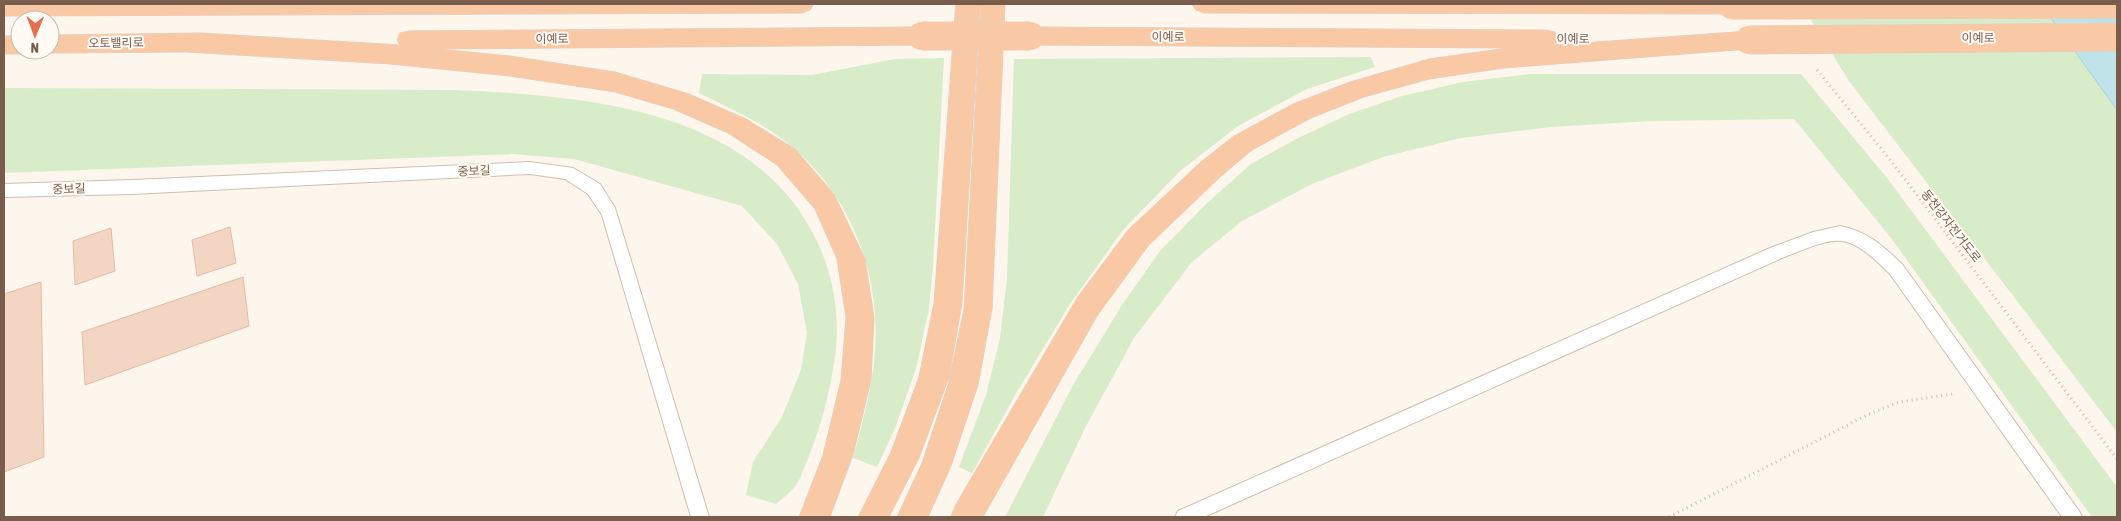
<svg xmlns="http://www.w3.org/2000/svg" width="2121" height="521" viewBox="0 0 2121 521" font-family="'Asap Condensed','Noto Sans KR',sans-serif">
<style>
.green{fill:#d8ecc9}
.water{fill:#bfe3e8;stroke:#a5d3da}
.building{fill:#f3d5c3;stroke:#e6bba3}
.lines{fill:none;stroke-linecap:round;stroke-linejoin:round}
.service-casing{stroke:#d1beb0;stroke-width:2}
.trunk-casing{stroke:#dad1cd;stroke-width:1}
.path{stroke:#d9b8a5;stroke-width:3;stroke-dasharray:1 4;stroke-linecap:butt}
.service{fill:#fff;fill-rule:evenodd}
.trunk{fill:#f9c8a4;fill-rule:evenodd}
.trunk-bridge-casing{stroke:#dad1cd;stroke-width:29;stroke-linecap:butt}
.trunk-bridge{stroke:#f9c8a4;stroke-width:28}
.labels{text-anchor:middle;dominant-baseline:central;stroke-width:4;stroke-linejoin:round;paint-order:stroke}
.street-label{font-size:12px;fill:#7a5c4d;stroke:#fffaf3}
</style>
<rect width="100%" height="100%" fill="#fdf6ec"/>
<g class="green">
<path d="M1801,4H2041L2117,110V432L1849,81Z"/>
<path d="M1371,57L1375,67L1307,89L1238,126L1180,171L1123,230L1070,304L1018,390L972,473L959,467L986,395L1000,338L1007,279L1014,59Z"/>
<path d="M944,58L933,267L929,308L917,365L896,426L877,467L853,458C862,424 872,389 875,353C881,272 850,192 785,141C759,121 729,108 699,93L702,74L812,75L895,59Z"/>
<path d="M1531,74H1801L1887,178L2117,487V517H2092L1891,238L1794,119L1651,121L1551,127L1461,138L1383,157L1312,184L1242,221L1192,262L1134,338L1085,428L1043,517H1005L1073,385L1122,305L1160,251L1206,204L1251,164L1294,140L1349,114L1402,96L1463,82Z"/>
<path d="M4,88L454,90C584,96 751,107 816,239C835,278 841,322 834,364C828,400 819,433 805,466C802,472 800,481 795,486C790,493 782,499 776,504L746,495L753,462L782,417L801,370L807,333L798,284L777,244L742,206L574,159L514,154L4,173Z"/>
</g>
<path class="water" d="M2041,4H2117V110Z"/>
<g class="building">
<path d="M230,227L236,263L197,276L192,240Z"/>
<path d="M111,228L115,271L75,285L73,241Z"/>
<path d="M243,277L249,326L85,385L82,332Z"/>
<path d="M41,282L44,457L4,472V294Z"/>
</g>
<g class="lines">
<defs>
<g id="service">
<path d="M530,162L573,168L600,184L615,208L709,517H691L602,215L588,194L565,179L530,174L132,194L4,197V184L132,180Z"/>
<path d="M1840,226C1867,231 1883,246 1902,264L2079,511L2082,517H2062L1890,274C1845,229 1838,236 1782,258L1204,517H1175L1178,511L1770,248L1813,232Z"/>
</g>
<g id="trunk">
<path d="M4,4H814L810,10L802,13L4,16Z"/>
<path d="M956,4H980L962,303L949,377L919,458L889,517H858L891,452L919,377L934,303Z"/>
<path d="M981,4H1005L992,309L978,385L951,466L928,517H897L922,463L948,385L964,309Z"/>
<path d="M1192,4H1743L1744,5L1740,11L1732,14L1204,13L1196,10Z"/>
<path d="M922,27L931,29L934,36L931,43L922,45L438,49L510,56L615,72L689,94L746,119L795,149L834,194L865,259L874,317L871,380L853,455L830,517H799L823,455L841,380L846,317L837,259L815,209L777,165L728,133L673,109L615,92L510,76L390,64L186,52L50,53L41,50H50V35L201,33L400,45L397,40L400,33L409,31Z"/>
<path d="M1030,27L1546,30L1555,32L1558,39L1555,45L1749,31L1758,33L1761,40L1758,47L1749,49L1504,68L1429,79L1364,97L1311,118L1252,150L1220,177L1148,246L1097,316L983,517H951L955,506L1077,298L1128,230L1202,161L1234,136L1293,104L1350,82L1429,59L1507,48L1030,45L1021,43L1018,36L1021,29Z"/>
<path d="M4,36H20V50H30L29,52L20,54H4Z"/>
</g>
</defs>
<use href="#service" class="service-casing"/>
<use href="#trunk" class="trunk-casing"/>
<g class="path">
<path d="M1817,70L1892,162L2117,459"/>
<path d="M1669,517L1869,414L1899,402L1953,394"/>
</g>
<use href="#service" class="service"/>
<use href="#trunk" class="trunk"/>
<defs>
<g id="trunk-bridge">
<path d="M1732,5L2117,4"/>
<path d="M922,36H1030"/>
<path d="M1749,40L2117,37"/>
</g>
</defs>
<use href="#trunk-bridge" class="trunk-bridge-casing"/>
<use href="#trunk-bridge" class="trunk-bridge"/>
</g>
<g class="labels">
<g class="street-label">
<text x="1168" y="37">이예로</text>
<text x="1978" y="38">이예로</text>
<text transform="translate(552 39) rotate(-1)">이예로</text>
<text x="1573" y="39">이예로</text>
<text transform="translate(116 43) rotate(-1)">오토밸리로</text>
<text transform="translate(474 171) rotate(-3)">중보길</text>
<text transform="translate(69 189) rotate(-2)">중보길</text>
<text transform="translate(1951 226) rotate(52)">동천강자전거도로</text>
</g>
</g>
<rect width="2121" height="521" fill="none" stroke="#7a5c4d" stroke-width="10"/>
<g transform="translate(35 35) rotate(181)"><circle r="24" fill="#fffaf3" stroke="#cabbb1"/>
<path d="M0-4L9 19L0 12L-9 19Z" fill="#e76f51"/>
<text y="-8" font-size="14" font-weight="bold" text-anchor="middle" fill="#7a5c4d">N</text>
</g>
</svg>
